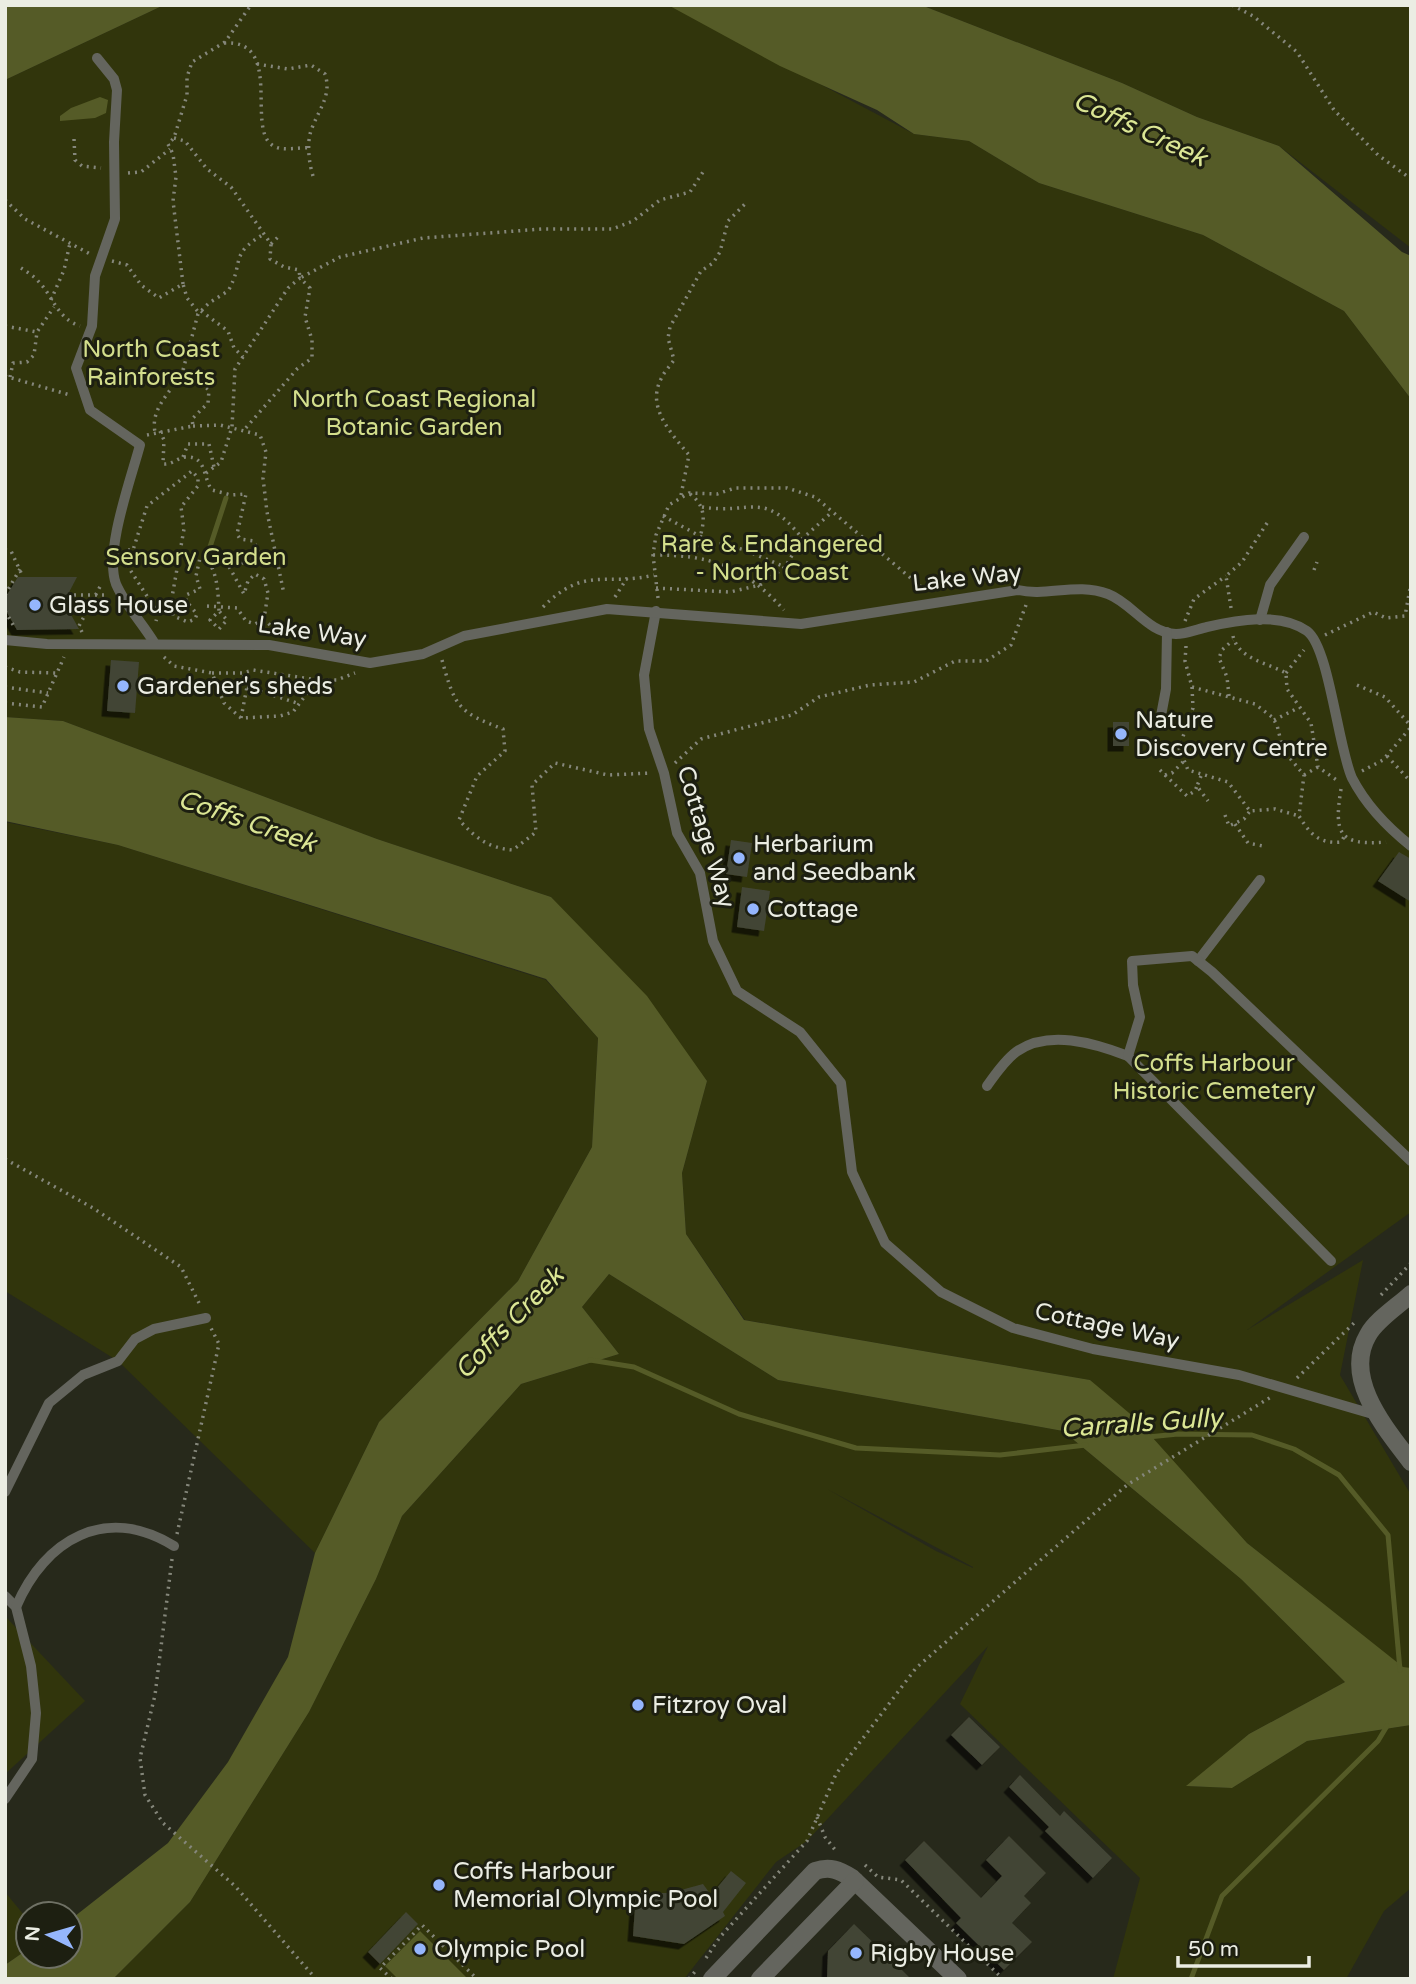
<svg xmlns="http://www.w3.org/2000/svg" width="1416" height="1984" viewBox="0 0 1416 1984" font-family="'Varela Round',sans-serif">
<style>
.green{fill:#31350c;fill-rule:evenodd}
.water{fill:#555b27}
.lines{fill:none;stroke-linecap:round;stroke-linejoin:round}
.stream{stroke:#555b27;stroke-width:5}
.building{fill:#424535;filter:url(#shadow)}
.path{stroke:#85877b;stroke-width:3.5;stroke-dasharray:2 5;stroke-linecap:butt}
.lane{stroke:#64655e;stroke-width:10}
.street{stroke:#64655e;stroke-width:18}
.poi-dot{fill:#95b6fd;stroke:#1d1f11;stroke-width:2.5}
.labels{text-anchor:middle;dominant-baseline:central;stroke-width:6;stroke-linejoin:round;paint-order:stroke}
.park-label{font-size:24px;fill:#d3de8c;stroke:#1d1f11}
.street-label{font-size:24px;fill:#ebede3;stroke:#1d1f11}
.poi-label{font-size:24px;fill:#ebede3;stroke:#1d1f11;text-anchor:start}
.water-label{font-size:26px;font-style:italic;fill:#dbe694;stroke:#1d1f11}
</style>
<defs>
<filter id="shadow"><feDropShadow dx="-5.5" dy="5.5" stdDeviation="0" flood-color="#0009"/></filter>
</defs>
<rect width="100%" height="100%" fill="#27291b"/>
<g class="green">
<path d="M164,5H671L914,134L969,141L1039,183L1203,235L1344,311L1411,399V1212L1247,1330L1363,1260L1340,1375L1411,1495V1668H1403L1247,1543L1090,1380L745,1320L686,1234L682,1173L707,1081L551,897L377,839L63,721L5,717V80Z"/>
<path d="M921,5H1411V248L1279,146L1197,117L1122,83Z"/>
<path d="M5,822L118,845L546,980L598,1038L592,1147L518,1281L379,1422L315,1553L118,1361L5,1291Z"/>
<path d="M609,1274L778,1380L1063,1431L1241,1579L1345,1682L1249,1734L1187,1786L1232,1788L1307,1741L1411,1725V1888L1384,1911L1346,1979H1113L1140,1878L960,1704L988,1646L807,1841L776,1862L684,1979H113L190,1902L309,1712L376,1579L402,1516L521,1384L619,1354L582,1307ZM827,1489L973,1567V1568L936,1551Z"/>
<path d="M5,1616L85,1701L5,1774Z"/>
<path d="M5,1892L28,1920V1949L5,1965Z"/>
</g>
<g class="water">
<path d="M5,5H164L5,80Z"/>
<path d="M668,5H921L1122,83L1197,117L1279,146L1402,252L1411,256V399L1344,311L1203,235L1039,183L969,141L914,134L877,110L780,66Z"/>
<path d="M100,97L108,100L106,113L95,118L60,121V116L71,108Z"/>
<path d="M5,717L63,721L377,839L551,897L647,996L707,1081L682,1173L686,1234L744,1320L1090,1380L1135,1418L1247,1543L1403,1667L1411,1668V1725L1307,1741L1232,1788L1186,1786L1249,1734L1345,1682L1241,1579L1063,1431L778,1380L609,1274L582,1307L619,1354L521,1384L402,1516L376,1579L309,1712L190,1902L113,1979H5V1965L28,1949V1956H70V1920L168,1843L228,1762L288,1657L315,1553L379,1422L518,1281L592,1147L598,1038L546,979L118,845L5,821Z"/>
<path d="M420,1931L468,1979H398L385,1966Z"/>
</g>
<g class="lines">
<g class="stream">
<path d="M207,556L226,498"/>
<path d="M590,1360L634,1367L739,1414L856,1448L1000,1455L1086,1445"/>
<path d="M1148,1437L1178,1434L1252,1435L1294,1449L1339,1475L1388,1535L1400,1670"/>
<path d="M1191,1979L1222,1896L1378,1741L1387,1726"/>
</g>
</g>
<g class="building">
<path d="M18,577H77L64,602L79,629L17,630L5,609V598Z"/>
<path d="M111,660L139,662L135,713L107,711Z"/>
<rect x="1113" y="722" width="16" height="24"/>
<path d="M731,840L752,843L747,877L726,874Z"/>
<path d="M1399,852L1411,859V902L1378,881Z"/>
<path d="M742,887L770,891L764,931L737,927Z"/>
<path d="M969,1717L1000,1747L982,1765L951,1735Z"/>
<path d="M1020,1775L1060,1816L1064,1811L1112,1858L1093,1878L1045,1831L1049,1827L1009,1787Z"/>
<path d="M1009,1836L1046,1873L1024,1896L1031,1903L1012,1923L1032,1942L1004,1970L956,1923L961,1918L905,1860L924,1841L981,1898L1002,1876L986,1860Z"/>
<path d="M731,1871L746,1883L723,1912L725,1916L684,1944L633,1936L636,1893H670L703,1884L711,1895Z"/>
<path d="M406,1912L418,1924L380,1964L368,1952Z"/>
<path d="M854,1924L889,1958L891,1955L902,1966L900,1968L911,1979H827L828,1951Z"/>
</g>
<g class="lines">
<g class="path">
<path d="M1232,5L1253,16L1297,52L1334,110L1378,155L1411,179"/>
<path d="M224,43C284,39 246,127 272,145C281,152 298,147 310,148"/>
<path d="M257,64L288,69L311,65L325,74C332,95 319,109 312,128C306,142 309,165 314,179"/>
<path d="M174,138L185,141L207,169L231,187L271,244L270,259L284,267L299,270L300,278L340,257L423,238L542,229H612L633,221L660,200L690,192L703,172"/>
<path d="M74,139L75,160L82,166L101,168"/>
<path d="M128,173L141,172L170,149"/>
<path d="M5,200L25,219L90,254"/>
<path d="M271,244L279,236"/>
<path d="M112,261L127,265L141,285L159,298L183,284L187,298L199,313"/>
<path d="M21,268C27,272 34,276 39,282C54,298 57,318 80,326"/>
<path d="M183,284L173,201L176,177L173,154L168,144L174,138L187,95V77L192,62L225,42L251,5"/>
<path d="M51,300L64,270L70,243"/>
<path d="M201,311L228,331L234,348L243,357"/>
<path d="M5,326L37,332"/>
<path d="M183,370L198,314L209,303L228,291C245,262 228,255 264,234"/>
<path d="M5,376L70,395"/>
<path d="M10,377L13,363L27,362L34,355L37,332L54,307"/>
<path d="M193,426L220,425L260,435L266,452L263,478L267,512L284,594"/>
<path d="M160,431L164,440L163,464C172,465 177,458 185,457C207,455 203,479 212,490L231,495L246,494L237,534L240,539L254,541L258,552L253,560L243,563L230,556L226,561L244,594L248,581L255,574L264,579L268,593L264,619L277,632"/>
<path d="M147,435L193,426L192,419L208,403L209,390L183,370C173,391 150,407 155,432"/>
<path d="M183,457L188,444H209L214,467"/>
<path d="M206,473L221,462L232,427L235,369L288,288L300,278L310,288L305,317L312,340V358L297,369L244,430"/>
<path d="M690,494C713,511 700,533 695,556"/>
<path d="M681,495L689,455C672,434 646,408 661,379C664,372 670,366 674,360L668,338L670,327L701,271L713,263L720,252L728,221L747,202"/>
<path d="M702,507C752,515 763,489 802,538"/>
<path d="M663,516L709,541L745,550L785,567"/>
<path d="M5,550L11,551L23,577"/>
<path d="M128,550H133L147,506L192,471L198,478V486L181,507L184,529L171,603"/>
<path d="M653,555C711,555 744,566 784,610"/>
<path d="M127,565L154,607L171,604L173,616L188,622L195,619L197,614L186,601V595L200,589L196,576L200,558H206C218,573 218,593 219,611L210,620L219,629L227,620L219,611"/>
<path d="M1314,570L1317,562"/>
<path d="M656,588L730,592L760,585L785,567L802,539L832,512"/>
<path d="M5,595L20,569"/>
<path d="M67,595H107"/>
<path d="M615,597L627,578"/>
<path d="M658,598L653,555L656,535L669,505L689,493L717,494L735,488H787L815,497L926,591"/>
<path d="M207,606L237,608L246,621L255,624L264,619"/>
<path d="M154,607L158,613L156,621"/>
<path d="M543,607C585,565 605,587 654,575"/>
<path d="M1231,608L1226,576L1242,562L1269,520"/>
<path d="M5,611L15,628"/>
<path d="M1185,621L1194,599L1226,576"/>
<path d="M82,632L79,626L102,583"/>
<path d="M1325,635L1373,612L1386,618L1405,616L1411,583"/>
<path d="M1233,636C1238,659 1268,663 1286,673L1287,689L1311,723L1318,767L1338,781"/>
<path d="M1186,646L1185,661L1192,687L1255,704L1272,717L1277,725L1283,750L1304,775L1299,816C1310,834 1319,844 1341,842L1344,837"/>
<path d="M164,657L174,666L212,673L224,703L241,718L280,716L293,712L317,680H337L355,673"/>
<path d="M442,660C455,707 458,712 503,729L505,751L477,776L459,820C476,838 488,848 513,850L536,832L532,785L555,763L608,775L650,773"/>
<path d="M5,667L20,672L57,673"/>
<path d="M212,673H243L253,670L317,680"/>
<path d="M1286,673L1304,650"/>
<path d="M1357,685L1385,697L1411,726"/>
<path d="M5,687L48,693"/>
<path d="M247,687L297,703"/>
<path d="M1192,687L1193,708L1179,748L1188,770L1228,782L1250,811L1275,809L1299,816"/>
<path d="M1229,696L1227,677L1219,658L1222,650L1233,640"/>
<path d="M5,703L42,707L64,657"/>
<path d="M241,718L247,687L243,673"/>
<path d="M1274,720L1298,708"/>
<path d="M1387,756L1411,782"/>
<path d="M675,763L701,739L792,715L819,697L870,685L914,682L955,661H986L1011,645L1026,605"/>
<path d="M1160,770L1165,775L1172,773L1183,762"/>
<path d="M1362,771L1383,760L1411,727"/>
<path d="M1165,775L1187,796L1195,791L1197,786"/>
<path d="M1304,775L1318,767"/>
<path d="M1201,776L1197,786L1208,801"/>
<path d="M1341,789C1334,833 1338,846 1386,842"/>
<path d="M1225,815L1229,826L1244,819L1250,811"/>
<path d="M1235,824L1248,843L1263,846"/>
<path d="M5,1159L93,1208L181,1267L200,1305"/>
<path d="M1381,1295L1411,1263"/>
<path d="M1297,1378L1354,1323"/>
<path d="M177,1534L219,1344L211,1328"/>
<path d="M172,1559L155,1695L140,1758L145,1795L163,1823L235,1886L316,1979"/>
<path d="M817,1817L825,1837L836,1851"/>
<path d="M865,1865L878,1877L901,1880L1003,1979"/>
<path d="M706,1958L720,1937L807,1841L836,1774L916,1668L1127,1485L1271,1397"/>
<path d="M392,1979L380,1968L422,1925L477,1979"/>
<path d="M689,1979L697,1969"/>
</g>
<g class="lane">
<path d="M97,58L114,79L117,90L114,142L115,219L95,276L92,326L76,368L90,410L140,445C131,479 104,552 116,584C125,605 143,624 155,644"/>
<path d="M656,611L644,675L649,729L664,773L677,833L700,873L713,941L737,991L800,1032L841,1083L852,1172L885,1243L941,1292L1013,1328L1093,1349L1239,1375L1376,1415"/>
<path d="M1260,620L1270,585L1304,537"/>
<path d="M5,640L47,644L269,645L370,663L423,654L464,636L607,609L801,624L1018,590C1047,597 1077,582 1108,594C1132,603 1148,633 1176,634C1186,634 1198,629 1207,627C1237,620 1280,612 1307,631C1329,647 1338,747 1352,778C1366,805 1387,827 1411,846"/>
<path d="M1160,721L1166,689L1167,632"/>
<path d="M1198,961L1260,880"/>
<path d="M987,1086C995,1075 1004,1061 1016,1052C1048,1029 1094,1043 1128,1056"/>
<path d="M1331,1261L1128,1056L1140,1017L1133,985L1132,961L1192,956L1212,972L1411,1161"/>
<path d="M5,1492L49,1403L83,1375L118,1361L135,1339L154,1329L206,1318"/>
<path d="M5,1596L16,1607L31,1666L36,1713L32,1759L5,1799"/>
<path d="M16,1607C45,1539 106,1504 174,1546"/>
</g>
<g class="street">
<path d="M1411,1294C1398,1306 1376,1320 1368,1335C1342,1379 1387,1430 1411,1462"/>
<path d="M712,1979L815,1871C830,1866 839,1870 852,1878L958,1979"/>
<path d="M760,1979L855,1881"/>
</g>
</g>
<g class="poi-dot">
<circle cx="35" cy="605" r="7"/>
<circle cx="123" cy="686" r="7"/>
<circle cx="1121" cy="734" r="7"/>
<circle cx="739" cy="858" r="7"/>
<circle cx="753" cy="909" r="7"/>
<circle cx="638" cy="1705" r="7"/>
<circle cx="439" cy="1885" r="7"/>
<circle cx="420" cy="1949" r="7"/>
<circle cx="856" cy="1953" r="7"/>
</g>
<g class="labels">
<g class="park-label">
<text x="151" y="349">North Coast<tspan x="151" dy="28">Rainforests</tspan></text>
<text x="414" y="399">North Coast Regional<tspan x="414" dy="28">Botanic Garden</tspan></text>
<text x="772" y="544">Rare &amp; Endangered<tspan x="772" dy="28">- North Coast</tspan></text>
<text x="196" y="557">Sensory Garden</text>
<text x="1214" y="1063">Coffs Harbour<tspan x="1214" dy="28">Historic Cemetery</tspan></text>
</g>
<g class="street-label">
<text transform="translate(967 578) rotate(-6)">Lake Way</text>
<text transform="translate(312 632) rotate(8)">Lake Way</text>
<text transform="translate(706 837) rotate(73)">Cottage Way</text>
<text transform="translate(1107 1326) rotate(12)">Cottage Way</text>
</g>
<g class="poi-label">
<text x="49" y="605">Glass House</text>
<text x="137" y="686">Gardener's sheds</text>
<text x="1135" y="720">Nature<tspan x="1135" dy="28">Discovery Centre</tspan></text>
<text x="753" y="844">Herbarium<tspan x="753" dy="28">and Seedbank</tspan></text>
<text x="767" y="909">Cottage</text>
<text x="652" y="1705">Fitzroy Oval</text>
<text x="453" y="1871">Coffs Harbour<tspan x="453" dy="28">Memorial Olympic Pool</tspan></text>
<text x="434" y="1949">Olympic Pool</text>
<text x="870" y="1953">Rigby House</text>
</g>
<g class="water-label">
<text transform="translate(1140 129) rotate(25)">Coffs Creek</text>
<text transform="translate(247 821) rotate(19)">Coffs Creek</text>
<text transform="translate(509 1323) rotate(-46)">Coffs Creek</text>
<text transform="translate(1141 1423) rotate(-4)">Carralls Gully</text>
</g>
</g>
<rect width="1416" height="1984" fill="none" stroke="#ebede3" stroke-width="14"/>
<g transform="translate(49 1935) rotate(275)"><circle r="33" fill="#1d1f11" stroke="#6f7165" stroke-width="2"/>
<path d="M0-5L12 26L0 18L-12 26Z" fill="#95b6fd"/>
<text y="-10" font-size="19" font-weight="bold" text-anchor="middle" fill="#ebede3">N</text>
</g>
<path d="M1178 1956v10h131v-10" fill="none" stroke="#ebede3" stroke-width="3.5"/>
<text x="1188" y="1956" font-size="21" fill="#ebede3" stroke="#1d1f11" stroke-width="5" paint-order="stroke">50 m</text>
</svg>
